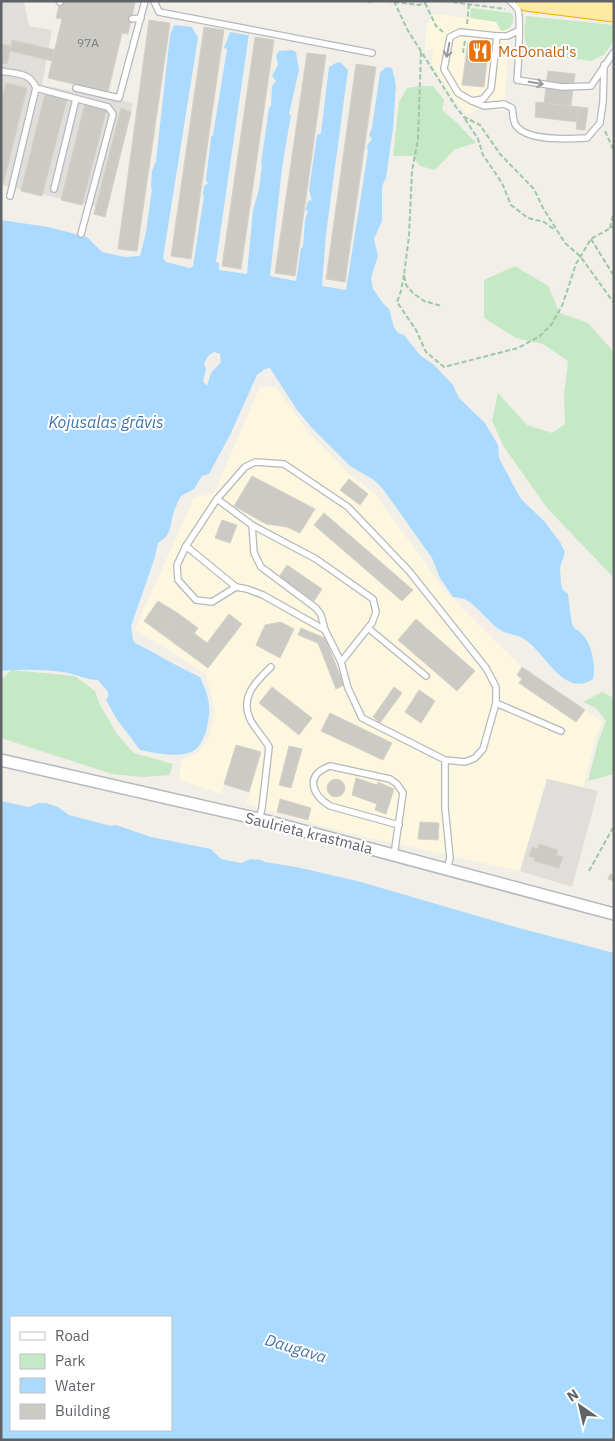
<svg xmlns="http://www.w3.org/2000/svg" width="615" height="1441" viewBox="0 0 615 1441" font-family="'IBM Plex Sans',sans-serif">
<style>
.commercial{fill:#fef7e0}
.industrial{fill:#e0deda}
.green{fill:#c5e8c5}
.water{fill:#aadaff;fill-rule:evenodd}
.building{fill:#cccac5;stroke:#d6d1c6}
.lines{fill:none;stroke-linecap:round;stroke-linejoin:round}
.service-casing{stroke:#b5b8bc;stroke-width:8}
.minor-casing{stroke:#b5b8bc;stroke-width:14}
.trunk-casing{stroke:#f9ab00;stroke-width:21}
.path{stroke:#9cc7a9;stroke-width:2;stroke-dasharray:5 2.5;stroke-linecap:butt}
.service{stroke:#fff;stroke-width:5.5}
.minor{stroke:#fff;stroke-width:11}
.trunk{stroke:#feeaa1;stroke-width:19}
.oneway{stroke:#979a9d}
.labels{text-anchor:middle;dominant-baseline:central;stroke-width:4;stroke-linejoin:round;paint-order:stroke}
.number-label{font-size:12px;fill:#7a7d7f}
.food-label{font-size:15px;fill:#c56008;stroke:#fff;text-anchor:start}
.street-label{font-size:15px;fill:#5f6368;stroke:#fff}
.water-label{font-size:16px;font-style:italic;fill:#4174aa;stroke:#fff}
</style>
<rect width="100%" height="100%" fill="#f1efe8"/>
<g class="commercial">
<path d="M433,14L497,21L502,32L509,28L504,110L480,109L467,115L459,103L455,101L432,64L433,48L425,52L426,28Z"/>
<path d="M260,387H276L308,432L350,475L375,494L447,593L522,667L603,722L596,736L583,787L547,779L520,871L343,832L247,804L249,792L224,784L221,794L179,780L181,760L198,753L209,738L215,710L206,674L135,629L194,498L214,493Z"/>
</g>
<g class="industrial">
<path d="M1,1H24L29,26L52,30L42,85L133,103L107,209L1,185Z"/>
<path d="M547,779L598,791L572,887L520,871Z"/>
</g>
<g class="green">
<path d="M471,8L512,13C516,22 511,30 501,31L496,22L470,18Z"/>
<path d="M526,16L614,25V40L610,47L603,55L591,61L534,54C521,44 525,30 526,16Z"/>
<path d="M421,86H433L444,100L442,110L456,122L476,143L455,149L435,170L420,166L413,156H393L399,102L407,88Z"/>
<path d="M515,266L548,286L560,313L588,323L612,350L614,357V578L548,509L504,447L492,421L498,393L527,425L552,433L565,424L564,395L568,361L543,344L516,338L484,318V280Z"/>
<path d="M11,670L75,676L95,691L99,703L117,734L134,753L173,764L169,775L144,777L112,774L1,738V680Z"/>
<path d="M602,692L614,698V774L588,781L598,742L606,721L596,708L583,702Z"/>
</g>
<g class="water">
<path d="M174,25L192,27L198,38L163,258L166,262L190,268L193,266L204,196L203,194L204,186L208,183L206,180L211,137L213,135L227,49L224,48L230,32L247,35L249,34L216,262L219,263V270L247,274L253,210L259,189L262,165L261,163L269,108L271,106L272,86L276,81L272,76L278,65L276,56L279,51L292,50L296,52L299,70L289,114L291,115L282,168L270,276L296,281L301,248L303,247L305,220L308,211L305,210L309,200L312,201L309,190L317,135L321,133L329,67L336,63L340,62L348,70L326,234L322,286L346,290L368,151L367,146L372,139L369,135L372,128L380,73L386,67L392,68L396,85L393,129L386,178L382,186V221L374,239L378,256L371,278L373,289L383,303L389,309L394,327L398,333L404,335L420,355L434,365L453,385L459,398L485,423L498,445L499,458L517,492L522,500L544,521L560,542L565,552L560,567L561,584L563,590L568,594C569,601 571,622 573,626C575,630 579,630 582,634C592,644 596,666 593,679C565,698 546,655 527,641C520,635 510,635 502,631C489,624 477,604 464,599C461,598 456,597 453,597L440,578L432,558L383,489L374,480L350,466L312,428L297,410L270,368L265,369L257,375L230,435L209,474L202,476L194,489L181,496C178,502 174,509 173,515C169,529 172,534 158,543L155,557L131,626L133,640L135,643C157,654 178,667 200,677C203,684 207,692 208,699C212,713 206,747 191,752C176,758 155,753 140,750L116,718L106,700C113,691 102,687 98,680C87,680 78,675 68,673C47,669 23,669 1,671V220L48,227L87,237L102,252L125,257L140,256L146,232L152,189L151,187L152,171L156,161L170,35ZM214,352L220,354L221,362L211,373L207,386L203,381L206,369L204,363L209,355Z"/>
<path d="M1,801L29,807L38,803H46L58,807L69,815L111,826L116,825L151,837L211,849L221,859L241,863L251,859L261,860L265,862L301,868L361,882L519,928L614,953V1440H1ZM11,1317H171V1430H11Z"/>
</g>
<g class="building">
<path d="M60,1H126L135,3L128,34L122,33L108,92L48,78L62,19L56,18Z"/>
<path d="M149,20L170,23L137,251L118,249Z"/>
<path d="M204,27L224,30L191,259L171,256Z"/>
<path d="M255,37L274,40L241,269L222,266Z"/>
<path d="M12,40L55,50L52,61L10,51Z"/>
<path d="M468,42L489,44L484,87L462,85Z"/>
<path d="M1,44L11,46L7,64L1,63Z"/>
<path d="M307,53L326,55L295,276L275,273Z"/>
<path d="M356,64L376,67L345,282L326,279Z"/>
<path d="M548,71L575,74L571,106L544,103Z"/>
<path d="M6,83L27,88L3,185H1V101Z"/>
<path d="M45,94L67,99L42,196L21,191Z"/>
<path d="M536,102L579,107L577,122L535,117Z"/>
<path d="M85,103L107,108L82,205L61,200Z"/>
<path d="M579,107L588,108L585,130L576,129Z"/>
<path d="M121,108L131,112L105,217L94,214Z"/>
<path d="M252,476L315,509L300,533L287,527L266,524L234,506Z"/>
<path d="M349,479L368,494L360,505L340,490Z"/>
<path d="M324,513L413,590L402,601L314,525Z"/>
<path d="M222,520L237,525L230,543L215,538Z"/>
<path d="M287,565L322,589L314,601L279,577Z"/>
<path d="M158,601L179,614L163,635L144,621Z"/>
<path d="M179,614L198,628L194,633L207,643L229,614L242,624L208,668L163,635Z"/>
<path d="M416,619L475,671L457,691L398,640Z"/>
<path d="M281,622L294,629L280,658L256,645L265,625Z"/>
<path d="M301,628L325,638L344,685L336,689L318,643L298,635Z"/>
<path d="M522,667L585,710L576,722L519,683L522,679L517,675Z"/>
<path d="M272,687L312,718L299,735L259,703Z"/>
<path d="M394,687L402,693L380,723L373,717Z"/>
<path d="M419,690L435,701L421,723L405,712Z"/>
<path d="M330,713L392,743L383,760L321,731Z"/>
<path d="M236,745L261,752L249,792L224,784Z"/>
<path d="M289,746L302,749L291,788L279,785Z"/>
<path d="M356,778L377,785L378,782L394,789L386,814L375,810L377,804L352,795Z"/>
<circle cx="336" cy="788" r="9"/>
<path d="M280,799L311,808L308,820L277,812Z"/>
<path d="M420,822L439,823L438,840L418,839Z"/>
<path d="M539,844L558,850L556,855L563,857L559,868L534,861L535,858L529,856L532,847L538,849Z"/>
<path d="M610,874L614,875V881L608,879Z"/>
</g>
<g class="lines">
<defs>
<g id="service">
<path d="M59,1L60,2"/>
<path d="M154,1L159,12L372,53"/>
<path d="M510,1C513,4 517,7 518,10C521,15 518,70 517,80L562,87L591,86L614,52"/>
<path d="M132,19L141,18"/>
<path d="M497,36L491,89L483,99L472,101L458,93L444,69L450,37L460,32L497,36H507L518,31"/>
<path d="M1,71C16,74 30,72 36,88L108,107L113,114L81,234"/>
<path d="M76,88L119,98L145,1"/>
<path d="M472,101L484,106L504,104L512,108C513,112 513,119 515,124C525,142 570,139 587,138L600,123L603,102L604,65"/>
<path d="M54,189L76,99"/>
<path d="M10,196L36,88"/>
<path d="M217,499L252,525L316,559L373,599L376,612L372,623L341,662"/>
<path d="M252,525L254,553L261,567L316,608L321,615L325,630"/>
<path d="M186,546L236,587"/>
<path d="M368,628L426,676"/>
<path d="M496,703L561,731"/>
<path d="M445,760L465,762L475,758L483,749L496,703V687L486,668L409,571L348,507L284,464L255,462L245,467L217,499L186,546L177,565L178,580L196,600L212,602L236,587L247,589L263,595L325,630L341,662L348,688L362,718L445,760V808L450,858L447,869"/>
<path d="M259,819L262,808L269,747C264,738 256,730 251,721C239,698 255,682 271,667"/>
<path d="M394,855L403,793L397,784L390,779L330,766C305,775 311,794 330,806L399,825"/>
</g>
<path id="minor" d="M1,760L259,819L614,914"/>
<path id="trunk" d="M526,1L614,12"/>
</defs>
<use href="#service" class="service-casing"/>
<use href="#minor" class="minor-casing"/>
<use href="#trunk" class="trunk-casing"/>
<g class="path">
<path d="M366,1L372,3L373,1"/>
<path d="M387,1L419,5L425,3L426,1"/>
<path d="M394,1L407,29L456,107L464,117L480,125L500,154L534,189L543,208L565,243L580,256L614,303"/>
<path d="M445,1L505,9"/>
<path d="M425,3L436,26L443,32"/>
<path d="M467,24L469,4"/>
<path d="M465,41L463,52H466"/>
<path d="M421,52L418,140L412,171L409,236L404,275L406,285L413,293L424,301L442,306"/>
<path d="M465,119L478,139L483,155L502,183L511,205L528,218L544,222L555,230"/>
<path d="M605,131L614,151"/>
<path d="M610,228L614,211"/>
<path d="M591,239L614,276"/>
<path d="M404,275L401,291L397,302L416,330L426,352L444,367L518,348L540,336L551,325L562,306L576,264L591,239L614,226"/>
<path d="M589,871L614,826"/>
</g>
<use href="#service" class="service"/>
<use href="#minor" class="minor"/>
<use href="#trunk" class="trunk"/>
</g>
<defs><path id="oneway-shaft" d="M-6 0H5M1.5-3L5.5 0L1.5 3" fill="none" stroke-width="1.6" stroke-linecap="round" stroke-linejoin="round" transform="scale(1.25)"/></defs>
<g class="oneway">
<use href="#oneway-shaft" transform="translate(448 50) rotate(101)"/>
<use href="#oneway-shaft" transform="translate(536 83) rotate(9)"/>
</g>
<defs>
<symbol id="restaurant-square" viewBox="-11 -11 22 22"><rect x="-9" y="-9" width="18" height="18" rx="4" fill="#e8710a" stroke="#fff"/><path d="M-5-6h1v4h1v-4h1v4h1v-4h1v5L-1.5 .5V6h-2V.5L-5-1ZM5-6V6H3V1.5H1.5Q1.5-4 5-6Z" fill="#fff"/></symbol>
</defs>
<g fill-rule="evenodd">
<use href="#restaurant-square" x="466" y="37" width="28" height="28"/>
</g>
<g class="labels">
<g class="number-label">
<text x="88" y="42">97A</text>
</g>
<g class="food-label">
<text x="498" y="51">McDonald's</text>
</g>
<g class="street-label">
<text transform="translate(309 833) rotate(14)">Saulrieta krastmala</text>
</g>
<g class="water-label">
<text x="106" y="422">Kojusalas grāvis</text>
<text transform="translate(296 1348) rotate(17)">Daugava</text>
</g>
</g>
<rect width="615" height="1441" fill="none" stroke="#5f6368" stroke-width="5"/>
<rect x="10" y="1316" width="162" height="115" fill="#ffffff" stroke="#bfc1c3"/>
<rect x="20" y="1332" width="25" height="8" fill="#ffffff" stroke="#bfc1c3"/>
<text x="55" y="1341" font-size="15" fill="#5f6368">Road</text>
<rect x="20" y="1354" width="25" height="15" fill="#c5e8c5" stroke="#bfc1c3"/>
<text x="55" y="1366" font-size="15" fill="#5f6368">Park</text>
<rect x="20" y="1378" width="25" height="15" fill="#aadaff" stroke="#bfc1c3"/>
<text x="55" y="1391" font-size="15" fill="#5f6368">Water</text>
<rect x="20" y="1404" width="25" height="15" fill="#cccac5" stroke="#bfc1c3"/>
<text x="55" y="1416" font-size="15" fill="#5f6368">Building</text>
<g transform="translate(580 1406) rotate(326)" stroke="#ffffff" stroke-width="4" paint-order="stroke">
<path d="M0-4L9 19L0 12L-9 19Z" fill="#5f6368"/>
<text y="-8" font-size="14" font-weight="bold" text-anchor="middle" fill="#5f6368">N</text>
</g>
</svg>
